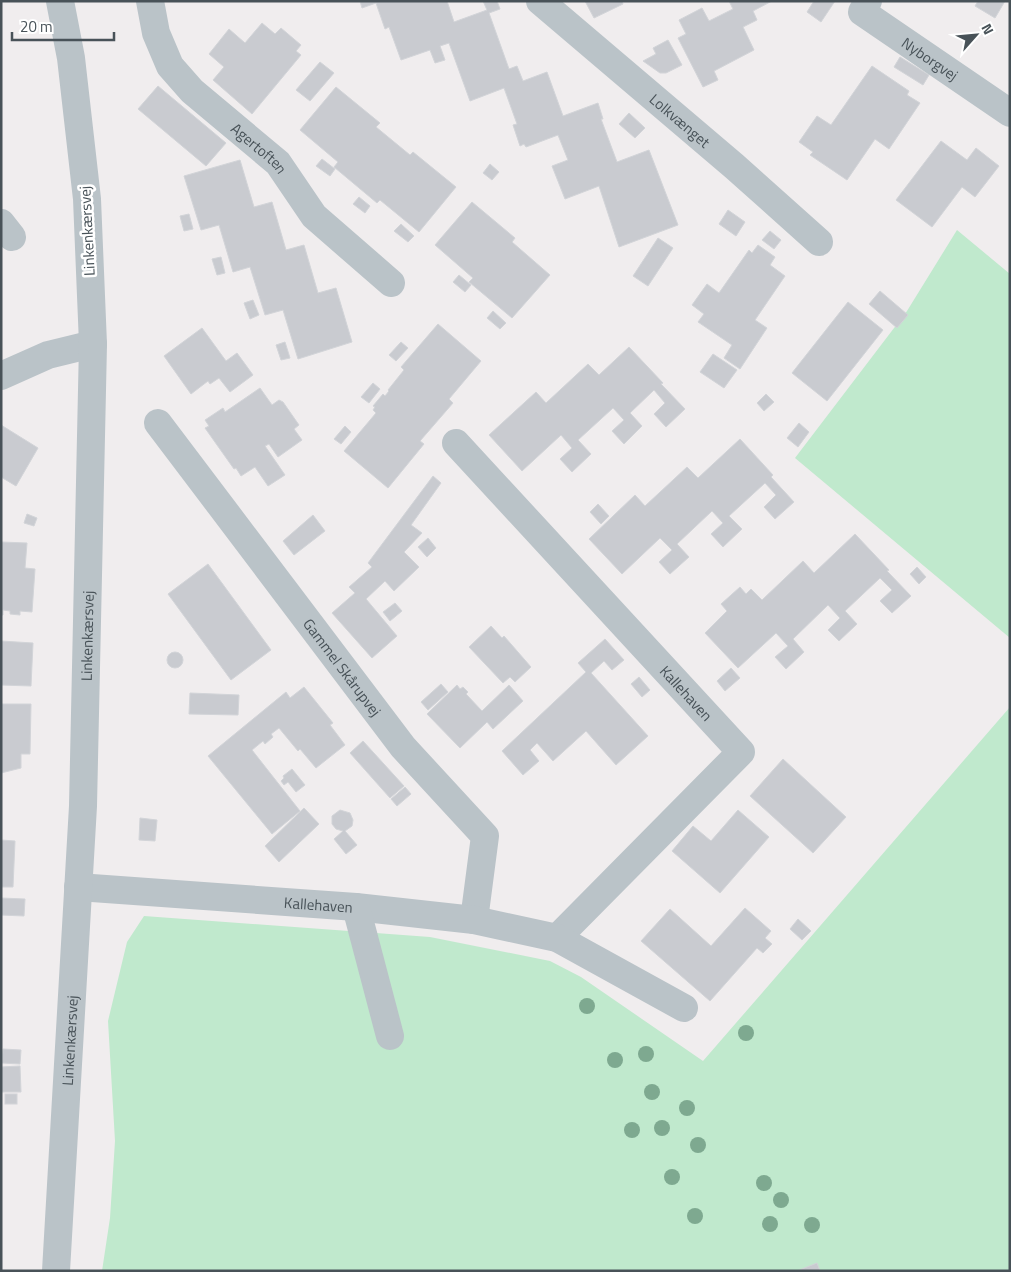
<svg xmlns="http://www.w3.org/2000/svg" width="1011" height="1272" viewBox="0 0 1011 1272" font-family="'Titillium Web',sans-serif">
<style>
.green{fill:#c0e9cd}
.building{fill:#c9cbd0;stroke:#d2d4d8}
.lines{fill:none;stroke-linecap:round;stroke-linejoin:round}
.minor{stroke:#bac3c8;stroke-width:28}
.tree{fill:#7ea990}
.labels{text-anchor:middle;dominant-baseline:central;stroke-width:5;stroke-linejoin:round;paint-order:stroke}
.street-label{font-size:15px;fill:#485258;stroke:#fff}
</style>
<rect width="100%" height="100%" fill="#f0edee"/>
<g class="green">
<path d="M957,230L1010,274V638L795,458L907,311Z"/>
<path d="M1010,707V1271H102L110,1218L115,1141L108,1021L127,942L144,916L430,937L550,961L581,977L703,1061Z"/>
</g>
<g class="building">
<path d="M360,1H447L454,22L487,10L483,1H497L500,9L489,13L509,69L517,66L523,81L547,72L563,116L598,103L603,119H601L617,162L649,150L678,225L619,247L599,186L565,199L552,166L568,160L558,135L526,147L524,144L520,146L513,125L517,124L504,88L470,101L449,43L440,46L445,60L435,63L430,50L401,60L389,27L385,29L376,3L362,8Z"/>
<path d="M585,1H622L623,4L594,18Z"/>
<path d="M729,1H772L753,11L757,20L743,27L754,50L714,71L718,80L703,87L678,38L686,34L679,20L702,8L709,21L733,9Z"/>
<path d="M814,1H835L821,22L807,12Z"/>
<path d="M978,1H1005L995,18L975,6Z"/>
<path d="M262,23L275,34L281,28L301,45L296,51L301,55L252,114L213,80L224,67L209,54L229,29L245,43Z"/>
<path d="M668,40L682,65L666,73H660L643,61L656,54L653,48Z"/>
<path d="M900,57L929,75L923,85L894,67Z"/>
<path d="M320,62L334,73L310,101L296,90Z"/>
<path d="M872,66L909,91L907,95L920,103L889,149L875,139L847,180L810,155L813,152L799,142L817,116L831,125Z"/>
<path d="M158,86L226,143L206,166L138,109Z"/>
<path d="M336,87L380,123L376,127L410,155L413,152L456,187L419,232L380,200L377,203L334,167L338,162L300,130Z"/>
<path d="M629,113L645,128L635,138L619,124Z"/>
<path d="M941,141L967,160L976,148L999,166L975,197L962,187L932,227L896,200Z"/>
<path d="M322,159L335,169L330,176L316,166Z"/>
<path d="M240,160L254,207L272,202L286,250L304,245L318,293L336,288L352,342L298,359L283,310L265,315L250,267L233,272L219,225L201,230L184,176Z"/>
<path d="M490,164L499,172L492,180L483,173Z"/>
<path d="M359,197L370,206L365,213L353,204Z"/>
<path d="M472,202L515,238L512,242L550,275L512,318L469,282L473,278L435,245Z"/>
<path d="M728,210L745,222L736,236L719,224Z"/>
<path d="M189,214L193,229L184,231L180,216Z"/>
<path d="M401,224L414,236L408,242L394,231Z"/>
<path d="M770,231L781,240L774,249L762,240Z"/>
<path d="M658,238L673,248L648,286L633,276Z"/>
<path d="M758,245L775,257L770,265L785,276L755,320L767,328L740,369L724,358L732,345L698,322L704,314L692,305L707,284L719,293L749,250L752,253Z"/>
<path d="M221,257L225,273L217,275L212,259Z"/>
<path d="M459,275L471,285L465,292L453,282Z"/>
<path d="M880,291L908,315L897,328L869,304Z"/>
<path d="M253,300L259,315L250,319L244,303Z"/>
<path d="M848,302L883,330L827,401L792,373Z"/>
<path d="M493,311L506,323L500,329L487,318Z"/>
<path d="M438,324L481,361L449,399L453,403L420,441L424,444L388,488L344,451L376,413L373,410L375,407L373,406L383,394L385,396L389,391L388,390L404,370L401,367Z"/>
<path d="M202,328L226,361L237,353L253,375L230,392L219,378L210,384L208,381L191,394L164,356Z"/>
<path d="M285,342L290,358L281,360L276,345Z"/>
<path d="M401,342L408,348L396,361L389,355Z"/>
<path d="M629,347L663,383L661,384L685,409L666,427L654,414L665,403L654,390L630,413L642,426L624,444L612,431L624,420L613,408L578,440L591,454L572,472L560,459L572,448L561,435L522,471L489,435L536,392L546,403L588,364L599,375Z"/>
<path d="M713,354L737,370L724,388L700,372Z"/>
<path d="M373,383L380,389L369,403L361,397Z"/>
<path d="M260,388L272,405L279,400L283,402L299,425L294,429L302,440L278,457L269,444L265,446L285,475L268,486L255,467L241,476L236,468L234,469L205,428L209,426L205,420L223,408L225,412Z"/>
<path d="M766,394L774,402L764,411L757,403Z"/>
<path d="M799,423L809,432L798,447L787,438Z"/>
<path d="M1,425L38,448L16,486L1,477Z"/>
<path d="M345,426L351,432L341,444L334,439Z"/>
<path d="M740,439L773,475L771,477L794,502L775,519L764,507L776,495L765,483L729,516L742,529L723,547L711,534L723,523L712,511L677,544L689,557L670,574L659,562L672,550L660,538L622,574L589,539L635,495L645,506L687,467L698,478Z"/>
<path d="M433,476L441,483L411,525L422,533L404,552L419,567L394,591L385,581L366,599L397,636L372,658L332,613L355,593L349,587L372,567L368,563Z"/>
<path d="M598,504L609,516L601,524L590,512Z"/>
<path d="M27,514L37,518L34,526L24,523Z"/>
<path d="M313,515L325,531L294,555L283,541Z"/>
<path d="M855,534L889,570L887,571L911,596L892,613L880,601L892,590L880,578L845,611L857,624L839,641L828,630L840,618L828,605L793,639L804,652L786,669L775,657L788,646L776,633L738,668L705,633L727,611L721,604L740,587L746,594L751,589L762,600L803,561L814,573Z"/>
<path d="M428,538L436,548L427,557L418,547Z"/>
<path d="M1,542L27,543L25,568L35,569L32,612L20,611V615L10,614V611L3,610V615H1Z"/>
<path d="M208,564L271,650L231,680L168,594Z"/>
<path d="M917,567L926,577L919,584L910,574Z"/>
<path d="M395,603L402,611L390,621L383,612Z"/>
<path d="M491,626L502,638L504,636L531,667L515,682L510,677L503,683L469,647Z"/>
<path d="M605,639L624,660L612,670L604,661L591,673L648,736L616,765L586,731L553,761L537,743L530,750L539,761L523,775L502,751L586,672L578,663Z"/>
<path d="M1,641L33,643L31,686L1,685Z"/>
<circle cx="175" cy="660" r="8"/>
<path d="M731,668L740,678L725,691L717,681Z"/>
<path d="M639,677L650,690L642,697L631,684Z"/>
<path d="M441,684L448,692L428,710L421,702Z"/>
<path d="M457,685L460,689L463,687L468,692L466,694L482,711L509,685L523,701L493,729L487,722L460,748L427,714Z"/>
<path d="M304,687L333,723L330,725L345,745L316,768L300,749L298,751L279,728L271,734L273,737L265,744L263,741L252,750L300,811L272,834L208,756L286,692L290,698Z"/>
<path d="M190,693L239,695L238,715L189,714Z"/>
<path d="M1,704H31L30,754H21V768L1,773Z"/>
<path d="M363,741L404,786L390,798L350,753Z"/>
<path d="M783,759L846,817L813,853L750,796Z"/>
<path d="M292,769L305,785L296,792L288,782L284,785L281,781L284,778L283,776Z"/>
<path d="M405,787L411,794L397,806L391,799Z"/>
<path d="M304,808L319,824L279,862L265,846Z"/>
<path d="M340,810L350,813L353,820L352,826L345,831L357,845L346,854L334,839L343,831L336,829L332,824V816Z"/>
<path d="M738,810L769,837L720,893L672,851L693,826L711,841Z"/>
<path d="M140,818L157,820L155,841L139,840Z"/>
<path d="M1,840L15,841L13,887H1Z"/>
<path d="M1,898L25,899L24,916L1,915Z"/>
<path d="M745,908L771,931L765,938L772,944L763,953L757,948L710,1001L641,941L670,909L711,946Z"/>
<path d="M798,919L811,931L802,940L790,929Z"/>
<path d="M3,1049L21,1050L20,1064L2,1063Z"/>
<path d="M20,1066L21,1092H1V1067Z"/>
<rect x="5" y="1094" width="12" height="10"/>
<path d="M817,1263L820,1271H797Z"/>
</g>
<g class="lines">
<g class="minor">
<path id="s1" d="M150,1L156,33L170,66L192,91L278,163L314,216L391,283"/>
<path id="s2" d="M540,1L734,166L819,242"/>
<path id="s3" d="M868,1L862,12L1010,113"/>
<path d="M1,223L12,237"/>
<path d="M1,376L48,355L93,344"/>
<path id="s4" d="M158,423L403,747L485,836L474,920"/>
<path id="s5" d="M456,443L741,752L557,938"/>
<path id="s6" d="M78,887L356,907L474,920L557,938L684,1008"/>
<path d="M356,907L390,1036"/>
<path id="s7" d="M56,1271L83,806L93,344L87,199L71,58L60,1"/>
</g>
</g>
<g class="tree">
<circle cx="587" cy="1006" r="8"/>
<circle cx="746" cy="1033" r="8"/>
<circle cx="646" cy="1054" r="8"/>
<circle cx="615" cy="1060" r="8"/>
<circle cx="652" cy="1092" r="8"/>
<circle cx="687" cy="1108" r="8"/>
<circle cx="662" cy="1128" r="8"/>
<circle cx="632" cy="1130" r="8"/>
<circle cx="698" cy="1145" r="8"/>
<circle cx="672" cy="1177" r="8"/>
<circle cx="764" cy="1183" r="8"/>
<circle cx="781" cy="1200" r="8"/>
<circle cx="695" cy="1216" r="8"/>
<circle cx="770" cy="1224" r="8"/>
<circle cx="812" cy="1225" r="8"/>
</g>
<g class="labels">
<g class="street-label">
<text stroke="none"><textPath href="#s3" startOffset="95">Nyborgvej</textPath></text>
<text stroke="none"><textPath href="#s2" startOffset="184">Lolkvænget</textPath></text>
<text stroke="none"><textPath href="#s1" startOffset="190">Agertoften</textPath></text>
<text transform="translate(87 231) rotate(-93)">Linkenkærsvej</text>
<text stroke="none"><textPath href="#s7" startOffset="636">Linkenkærsvej</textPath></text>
<text stroke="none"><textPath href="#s4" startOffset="306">Gammel Skårupvej</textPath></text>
<text stroke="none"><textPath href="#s5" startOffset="340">Kallehaven</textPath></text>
<text stroke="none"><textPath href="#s6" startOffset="241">Kallehaven</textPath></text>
<text stroke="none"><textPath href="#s7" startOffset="231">Linkenkærsvej</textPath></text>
</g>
</g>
<rect width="1011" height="1272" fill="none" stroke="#485258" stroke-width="5"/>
<g transform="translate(976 35) rotate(63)" stroke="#ffffff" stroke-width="4" paint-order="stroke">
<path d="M0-4L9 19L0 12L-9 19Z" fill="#485258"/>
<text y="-8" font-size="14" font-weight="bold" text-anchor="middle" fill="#485258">N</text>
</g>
<path d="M12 32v8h102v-8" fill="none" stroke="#485258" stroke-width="2.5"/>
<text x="20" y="32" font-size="15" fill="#485258" stroke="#ffffff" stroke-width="4" paint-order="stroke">20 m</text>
</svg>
